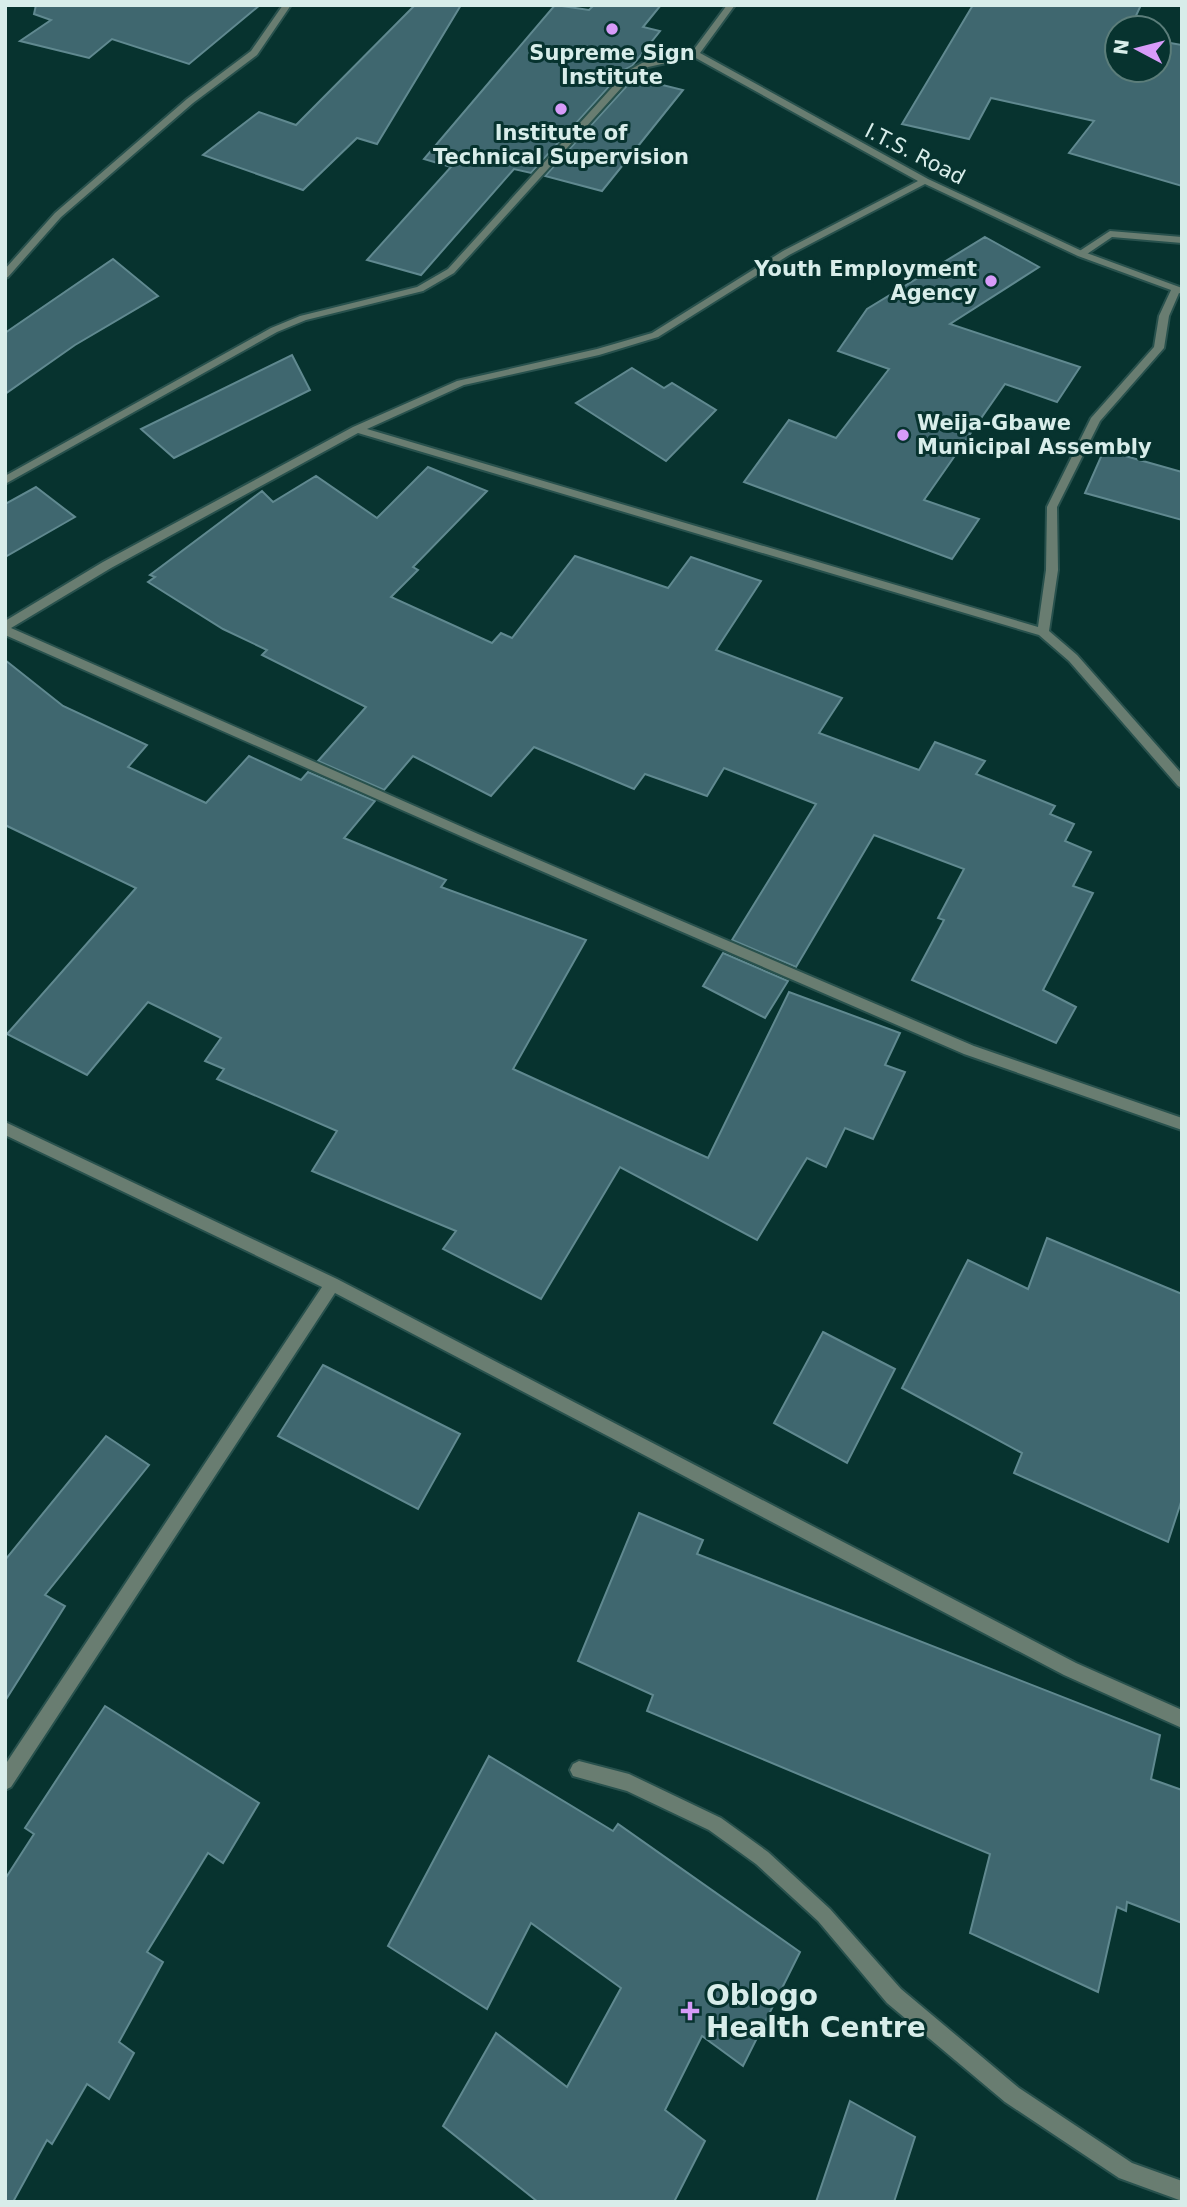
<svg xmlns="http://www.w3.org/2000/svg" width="1187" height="2207" viewBox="0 0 1187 2207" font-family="'DejaVu Sans',sans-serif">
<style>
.building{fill:#3f676f;stroke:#608990;stroke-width:2}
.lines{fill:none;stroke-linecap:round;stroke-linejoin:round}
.service-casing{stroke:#28514d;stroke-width:4}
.minor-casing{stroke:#28514d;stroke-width:4}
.service{fill:#697d71;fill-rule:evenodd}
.minor{fill:#697d71;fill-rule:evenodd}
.poi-dot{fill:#d79bf9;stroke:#07332f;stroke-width:2.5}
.labels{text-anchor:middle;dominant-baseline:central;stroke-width:6;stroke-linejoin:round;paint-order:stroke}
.far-poi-label{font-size:21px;font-weight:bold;fill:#d8edea;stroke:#07332f}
.far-street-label{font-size:21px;fill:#d8edea;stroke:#07332f}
.near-poi-label{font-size:28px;font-weight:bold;fill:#d8edea;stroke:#07332f;text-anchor:start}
</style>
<rect width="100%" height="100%" fill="#07332f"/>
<g class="building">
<path d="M36,5H260L189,64L112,39L89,58L20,41L51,20L34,14Z"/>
<path d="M415,5H461L377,144L357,138L303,190L203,155L259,112L296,125Z"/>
<path d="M555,5L589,10L594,5H661L643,27L660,31L632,66L624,70L531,173L514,169L421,275L367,260L451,167L424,159Z"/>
<path d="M973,5H1141L1134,20L1146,22L1143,28H1117V70H1159V41L1182,45V186L1069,153L1094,121L991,98L969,139L902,124Z"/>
<path d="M634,78L683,90L602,191L545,176Z"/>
<path d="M985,237L1039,267L950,324L1080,367L1057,402L1005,384L924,500L979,519L952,559L744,482L789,420L836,438L889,369L838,351L867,309Z"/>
<path d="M113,259L158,296L75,345L5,394V333Z"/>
<path d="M292,355L310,390L174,458L141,429Z"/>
<path d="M632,368L664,388L672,383L716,410L666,461L576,403Z"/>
<path d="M1104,450L1182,472V520L1085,493Z"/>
<path d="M428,467L487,491L413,567L418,570L391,597L492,643L501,633L512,638L575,556L668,588L691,557L761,581L716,650L842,698L819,733L919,770L935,742L985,761L976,774L1055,806L1050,814L1074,824L1065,841L1091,852L1073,886L1093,893L1043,990L1076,1007L1056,1043L912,980L944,920L938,918L964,869L874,835L796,967L732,940L816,804L724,768L707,796L645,774L634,789L534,747L491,796L413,756L384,790L318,761L366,707L262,655L267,650L223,629L148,582L155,577L150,575L262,491L273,502L316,476L377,518Z"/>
<path d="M36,487L75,517L5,557V504Z"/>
<path d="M5,660L63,706L147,745L128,767L206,803L249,756L301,780L308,772L375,801L344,838L446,880L441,887L586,940L513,1069L708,1158L789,992L900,1033L885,1065L905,1072L873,1139L845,1128L826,1167L807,1158L757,1240L620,1167L541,1299L443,1249L456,1231L312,1171L337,1131L217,1079L224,1069L205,1061L221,1038L148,1002L87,1075L7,1034L136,888L5,825Z"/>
<path d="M723,953L788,981L765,1018L703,986Z"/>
<path d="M1047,1238L1182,1294V1499L1168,1542L1014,1473L1022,1453L902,1388L968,1260L1028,1289Z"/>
<path d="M823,1332L895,1369L847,1463L774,1423Z"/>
<path d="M323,1365L460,1434L418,1509L278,1436Z"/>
<path d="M106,1436L149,1465L45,1595L65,1606L5,1701V1560Z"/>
<path d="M639,1513L703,1540L697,1554L1160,1735L1151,1779L1182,1790V1923L1127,1902L1126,1911L1117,1907L1098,1992L970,1933L990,1854L647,1711L653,1695L578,1661Z"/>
<path d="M105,1706L259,1803L223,1863L208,1853L147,1952L163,1962L119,2042L134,2053L109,2099L87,2084L52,2144L47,2140L13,2202H5V1879L34,1834L25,1828Z"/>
<path d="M489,1756L613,1831L618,1824L800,1952L743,2066L702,2036L665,2110L705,2141L674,2202H538L443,2126L496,2033L567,2087L621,1988L531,1923L487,2009L388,1946Z"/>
<path d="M850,2101L915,2137L894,2202H816Z"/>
</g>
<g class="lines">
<defs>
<g id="service">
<path d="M1110,231L1182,237V243L1112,237L1084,256H1078V252Z"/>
<path d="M579,1761L629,1774L721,1818L768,1852L830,1909L901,1989L1019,2088L1132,2163L1182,2181V2201L1119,2178L1005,2102L887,2003L818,1921L756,1864L709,1830L627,1791L573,1776L570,1770L573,1764Z"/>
</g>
<g id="minor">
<path d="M283,5H291L257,55L193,103L61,217L8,277L5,278V269L55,213L187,99L251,51Z"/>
<path d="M727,5H735L700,53L928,179L1084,252L1182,288V294L1179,293L1169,316L1164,348L1100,421L1057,507L1058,570L1049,631L1077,655L1182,774V788L1178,786L1069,661L1039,635L358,433L111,568L11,628L478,834L974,1046L1182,1118V1130L964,1054L470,840L5,635V621L103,562L353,427L457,381L597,349L652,333L783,251L918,181L694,57L648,67L632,76L454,273L423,291L306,320L277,332L5,484V476L271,328L300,316L417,287L448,269L626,72L642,63L692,52ZM925,184L1078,256L1171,290L1159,316L1154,347L1091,418L1047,507L1046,570L1038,627L367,429L464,385L599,355L658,337L789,255Z"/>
<path d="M5,1122L337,1279L1076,1663L1182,1710V1728L1064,1675L335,1293L11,1787L5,1790V1765L322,1287L5,1135Z"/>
</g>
</defs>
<use href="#service" class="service-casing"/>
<use href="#minor" class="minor-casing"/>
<use href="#service" class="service"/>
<use href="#minor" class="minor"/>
</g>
<g class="poi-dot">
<circle cx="612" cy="29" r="7"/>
<circle cx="561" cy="109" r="7"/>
<circle cx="991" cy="281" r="7"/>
<circle cx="903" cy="435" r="7"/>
<path d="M686.5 2000.5h7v7h7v7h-7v7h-7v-7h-7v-7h7z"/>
</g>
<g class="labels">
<g class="far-poi-label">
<text x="612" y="53">Supreme Sign<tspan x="612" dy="24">Institute</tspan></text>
<text x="561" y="133">Institute of<tspan x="561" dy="24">Technical Supervision</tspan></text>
<text x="977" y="269" text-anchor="end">Youth Employment<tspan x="977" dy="24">Agency</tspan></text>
<text x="917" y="423" text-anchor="start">Weija-Gbawe<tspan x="917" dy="24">Municipal Assembly</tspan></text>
</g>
<g class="far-street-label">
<text transform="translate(915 154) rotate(27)">I.T.S. Road</text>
</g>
<g class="near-poi-label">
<text x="706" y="1995">Oblogo<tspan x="706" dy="32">Health Centre</tspan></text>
</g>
</g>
<rect width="1187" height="2207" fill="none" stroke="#d8edea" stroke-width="14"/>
<g transform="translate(1138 49) rotate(277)"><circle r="33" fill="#07332f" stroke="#5b7d7a" stroke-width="2"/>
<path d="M0-5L12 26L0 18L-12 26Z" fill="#d79bf9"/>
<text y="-10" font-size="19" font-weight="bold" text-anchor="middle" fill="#d8edea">N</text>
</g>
</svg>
